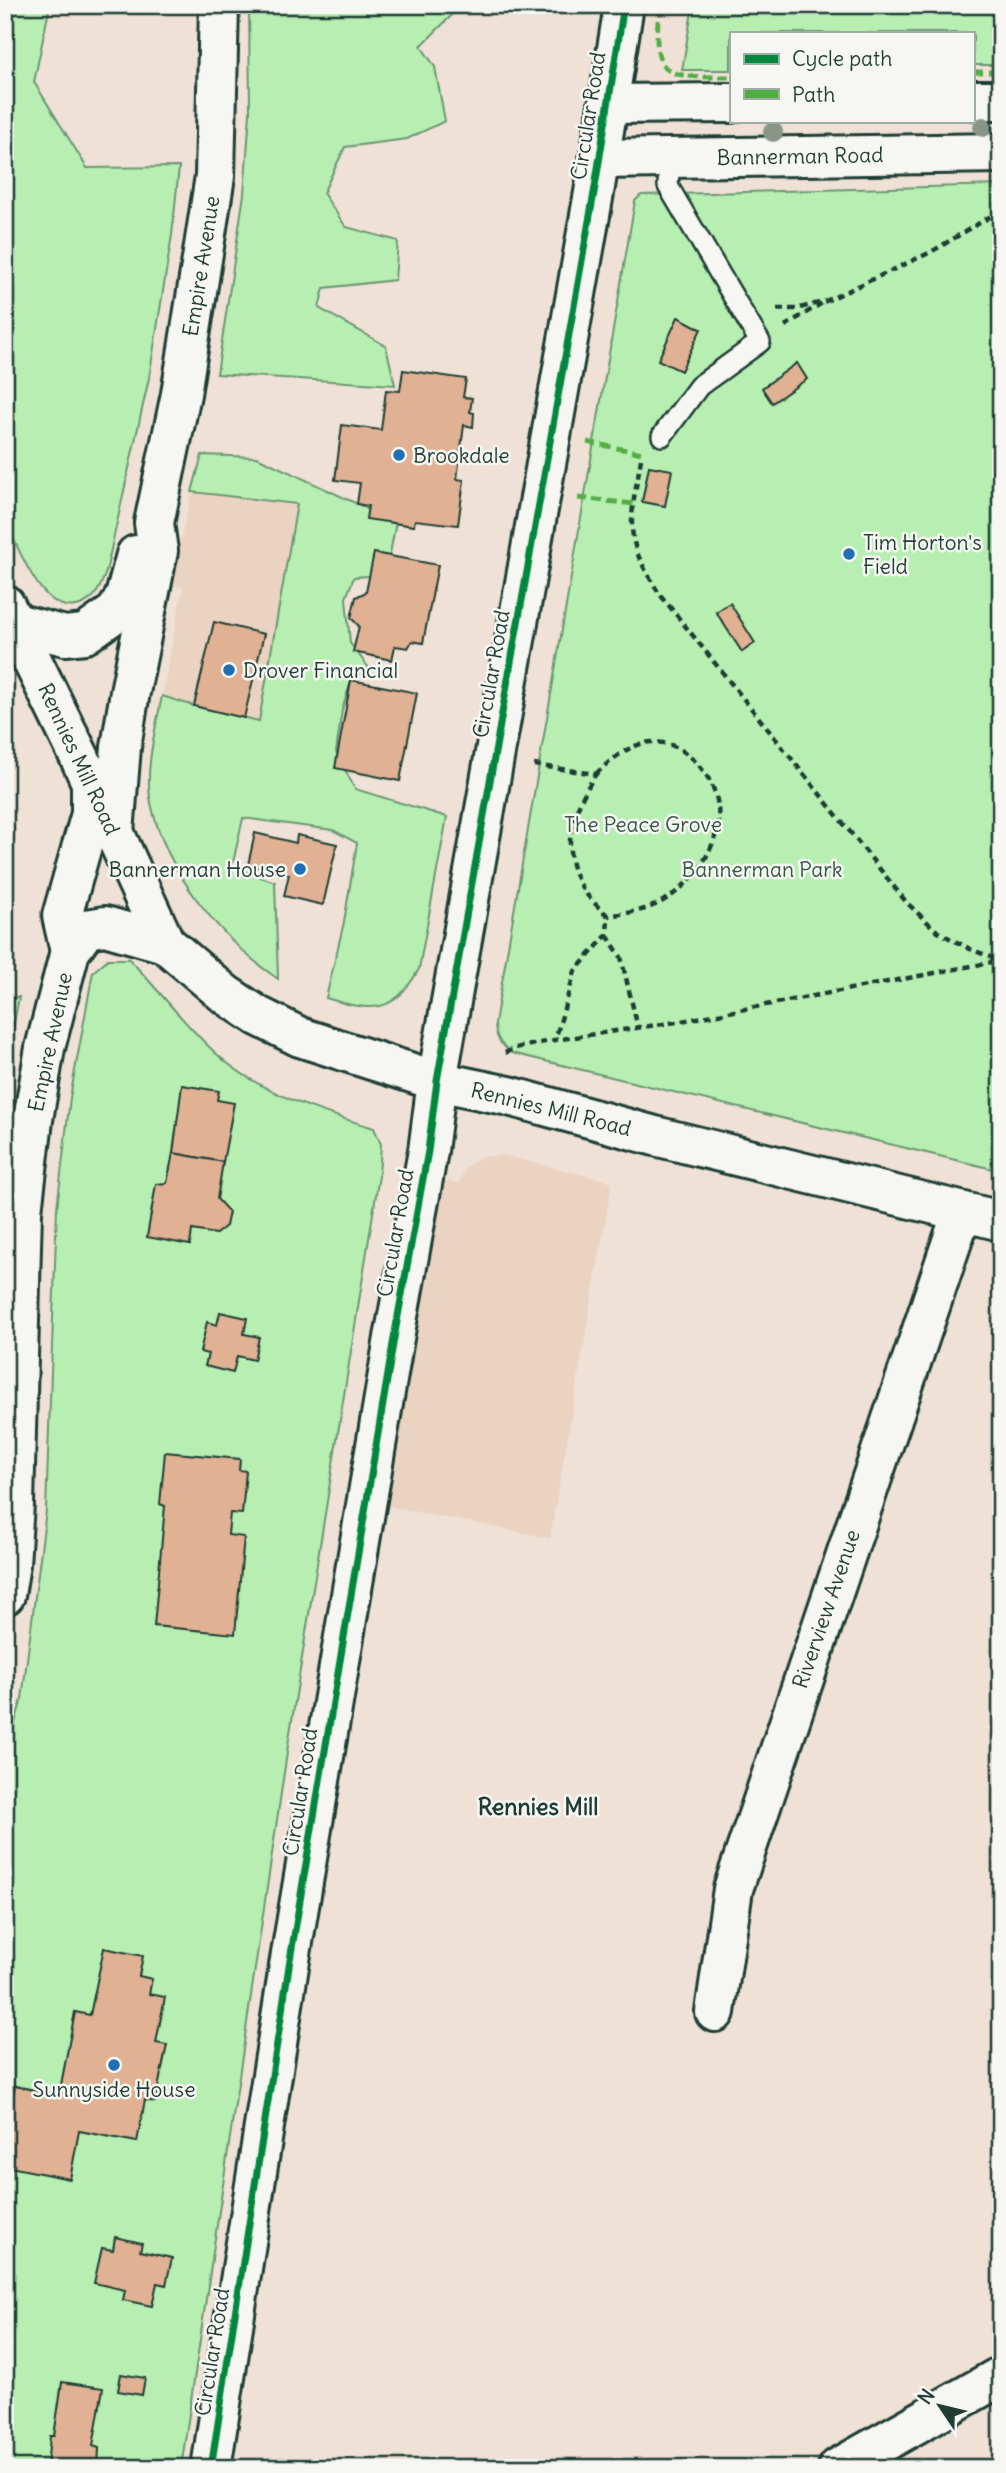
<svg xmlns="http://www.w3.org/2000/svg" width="1006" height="2473" viewBox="0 0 1006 2473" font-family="Delius,sans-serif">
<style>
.built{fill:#ead3c1}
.green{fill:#b7efb2;stroke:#6b9673;stroke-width:2}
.building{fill:#e0b192;stroke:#1f3d34;stroke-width:2}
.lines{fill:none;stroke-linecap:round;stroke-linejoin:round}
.lane-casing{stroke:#1f3d34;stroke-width:24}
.street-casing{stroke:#1f3d34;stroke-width:44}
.secondary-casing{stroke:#1f3d34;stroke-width:44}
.path{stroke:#1f3d34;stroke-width:4.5;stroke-dasharray:7 5;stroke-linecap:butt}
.lane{stroke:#f6f6f2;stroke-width:19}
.street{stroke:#f6f6f2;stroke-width:38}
.secondary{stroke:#f6f6f2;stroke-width:38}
.quiet{stroke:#52ad45;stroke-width:5;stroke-dasharray:10 5;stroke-linecap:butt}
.cycleway-casing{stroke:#f6f6f2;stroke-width:11}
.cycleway{stroke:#00873e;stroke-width:7}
.tree{fill:#899687}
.poi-dot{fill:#1f6fb2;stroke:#f6f6f2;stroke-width:2.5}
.labels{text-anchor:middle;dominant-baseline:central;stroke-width:5;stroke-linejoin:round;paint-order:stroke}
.street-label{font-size:21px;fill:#1f3d34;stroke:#f6f6f2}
.poi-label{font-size:21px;fill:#1f3d34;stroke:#f6f6f2;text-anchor:start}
.park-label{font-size:21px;fill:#365847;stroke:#f6f6f2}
.neighbourhood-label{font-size:23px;font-weight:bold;fill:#1f3d34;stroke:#f6f6f2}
</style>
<rect width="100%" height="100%" fill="#efe1d5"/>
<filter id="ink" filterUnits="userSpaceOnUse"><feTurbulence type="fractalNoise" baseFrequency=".0143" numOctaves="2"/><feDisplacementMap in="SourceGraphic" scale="14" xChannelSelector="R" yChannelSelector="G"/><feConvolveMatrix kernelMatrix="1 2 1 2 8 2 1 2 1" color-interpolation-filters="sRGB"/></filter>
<g filter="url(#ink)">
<g class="built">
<path d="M192,492L297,503L259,721L194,706L162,696L183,587L170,585Z"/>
<path d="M502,1155L612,1182L550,1538L387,1506L434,1179L458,1183L467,1166L482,1157Z"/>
</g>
<g class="green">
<path d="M5,5H50L34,82L87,168L179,167L172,235L149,378L106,572C100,588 96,599 80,605C41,618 19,546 5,521Z"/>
<path d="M249,5H462L421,46L435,67L445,121L407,139L345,147L323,193L346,227L398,241L395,280L324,288L319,308L386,346L395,385L217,374L244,194L250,113Z"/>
<path d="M693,5H1001V65H973V33H731V70H682Z"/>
<path d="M1001,185V1171L512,1053C501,1045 495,1038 495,1023L635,201L641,195Z"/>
<path d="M202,455L257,457L396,522L386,575L354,577L346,598L350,643L369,668L351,681L342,710L336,752L355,789L447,817L419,969C393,1015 372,1012 326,998L344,922L357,843L333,830L243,818L232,867L275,882L278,979C222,941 165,871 151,803C144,771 156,727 162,696L194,706L259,721L297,504L192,492Z"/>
<path d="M108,959H129C160,991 186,1027 220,1057C262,1094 321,1112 374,1128L381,1144L379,1176L289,1739L181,2468H5V1756L22,1699L46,1511L57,1208L70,1098L93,972Z"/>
<path d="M19,997L5,1071V998Z"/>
</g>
<g class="building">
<path d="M678,317L701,329L681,371L658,360Z"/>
<path d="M797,363L807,379L772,403L762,388Z"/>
<path d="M403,370L466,379L463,397L472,398L470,412L474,413L473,427L464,425L457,479L464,480L458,525L415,520L414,526L366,519L368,506L357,504L360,483L335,480L342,425L381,430L386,390L400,391Z"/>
<path d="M649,466L672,470L665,506L642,502Z"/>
<path d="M374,553L438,565L423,643L412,641L408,648L395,646L392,660L353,652L359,626L351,618L356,597L366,592Z"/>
<path d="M730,603L755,643L742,652L716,612Z"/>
<path d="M214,622L264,634L244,718L194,706Z"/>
<path d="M351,680L417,693L400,781L335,768Z"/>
<path d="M255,833L296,843L297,835L337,844L323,905L284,896L289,874L248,865Z"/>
<path d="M182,1085L219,1091L217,1100L234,1103L223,1162L173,1153Z"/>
<path d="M173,1153L223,1162L217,1199L229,1212L226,1226L216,1234L192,1230L190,1245L147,1237L156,1184L167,1183Z"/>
<path d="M220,1312L247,1318L244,1334L259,1337L254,1360L237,1356L233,1373L205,1366L208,1354L200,1352L207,1322L217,1325Z"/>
<path d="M165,1452L240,1459L239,1470L246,1471L242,1514L230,1513L228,1535L244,1537L235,1634L154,1626L165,1506L160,1504Z"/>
<path d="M104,1948L143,1956L139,1976L152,1979L149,1994L165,1997L156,2043L167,2045L155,2102L145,2100L137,2142L79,2131L70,2179L5,2166V2135L15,2086L59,2095L75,2012L90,2015Z"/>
<path d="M115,2237L142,2243L140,2251L172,2258L166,2285L157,2283L152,2306L123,2300L125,2290L94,2283L102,2248L113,2250Z"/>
<path d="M121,2374L145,2378L142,2395L118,2391Z"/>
<path d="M62,2382L103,2388L93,2446L99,2448L98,2468H47L50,2436H54Z"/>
</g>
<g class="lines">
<defs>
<path id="lane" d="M662,436L699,386L760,342L668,186L670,159"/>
<g id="street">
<path d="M15,623L65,636L85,634L116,612L125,596L136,555"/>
<path d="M114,833L121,747L130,692L158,551L154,523L181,394L215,176L219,5"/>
<path d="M70,951L62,916L91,814V784"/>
<path d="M5,1595L10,1564L14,1504L22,1211L33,1120L45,1048L70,951L86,929L105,926L165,943"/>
<path d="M715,2012L733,1889L962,1212"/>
<path d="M211,2468L289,1966L394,1338L428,1151L437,1081"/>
</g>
<g id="secondary">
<path d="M973,100H1001"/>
<path d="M609,104L731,103"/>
<path d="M599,159L1001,153"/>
<path d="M5,605L79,756L165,943L225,994L258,1016L300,1037L437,1081L509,1096L655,1136L1001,1221"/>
<path d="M437,1081L595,187L624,5"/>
<path d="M838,2468L1001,2376"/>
</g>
</defs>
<use href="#lane" class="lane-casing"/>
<use href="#street" class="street-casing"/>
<use href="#secondary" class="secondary-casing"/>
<g class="path">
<path d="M777,309H796L826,301L931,252L1001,210"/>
<path d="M785,326L822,303"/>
<path d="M641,459C637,485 628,516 634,542C638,560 649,576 658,592L907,903L938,932L970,949L1001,961"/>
<path d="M534,765L596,774C572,810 557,853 585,892C591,901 600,908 608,916L607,935L575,971L555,1040"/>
<path d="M596,774C610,760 630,744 651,742C667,741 683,749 694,760C726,793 725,830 700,867C688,883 673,897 655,905C641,912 624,913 608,916"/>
<path d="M607,935L621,957L638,1028"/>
<path d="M505,1053L515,1048L555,1040L676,1022L998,961"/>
</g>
<use href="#lane" class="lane"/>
<use href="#street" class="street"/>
<use href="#secondary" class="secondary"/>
<g class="quiet">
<path d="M660,5C650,79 664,77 731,77"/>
<path d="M973,72H1001"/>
<path d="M587,442L642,453"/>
<path d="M578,498L635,504"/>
</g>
<defs>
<path id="cycleway" d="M211,2468L289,1966L394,1338L428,1151L437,1081L595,187L624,5"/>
</defs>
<use href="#cycleway" class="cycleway-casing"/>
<use href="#cycleway" class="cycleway"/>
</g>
<g class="tree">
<circle cx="983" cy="127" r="10"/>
<circle cx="773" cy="132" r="10"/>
</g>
</g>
<g class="poi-dot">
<circle cx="399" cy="455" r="7"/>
<circle cx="849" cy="554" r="7"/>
<circle cx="229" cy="670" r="7"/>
<circle cx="300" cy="869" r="7"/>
<circle cx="114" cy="2065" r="7"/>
</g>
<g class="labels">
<g class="street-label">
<text transform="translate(588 116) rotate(-81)">Circular Road</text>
<text transform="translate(800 156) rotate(-1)">Bannerman Road</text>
<text transform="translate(201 266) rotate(-81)">Empire Avenue</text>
<text transform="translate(491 674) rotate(-80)">Circular Road</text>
<text transform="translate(79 759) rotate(65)">Rennies Mill Road</text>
<text transform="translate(50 1042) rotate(-78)">Empire Avenue</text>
<text transform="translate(551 1109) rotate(14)">Rennies Mill Road</text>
<text transform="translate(395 1233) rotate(-80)">Circular Road</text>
<text transform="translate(826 1609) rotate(-71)">Riverview Avenue</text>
<text transform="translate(300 1792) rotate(-81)">Circular Road</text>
<text transform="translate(212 2352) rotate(-81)">Circular Road</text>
</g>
<g class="poi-label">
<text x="413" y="455">Brookdale</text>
<text x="863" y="542">Tim Horton's<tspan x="863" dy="24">Field</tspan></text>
<text x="243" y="670">Drover Financial</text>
<text x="286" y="869" text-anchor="end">Bannerman House</text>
<text x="114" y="2089" text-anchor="middle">Sunnyside House</text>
</g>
<g class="park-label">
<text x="643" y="824">The Peace Grove</text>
<text x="762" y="869">Bannerman Park</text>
</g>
<g class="neighbourhood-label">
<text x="538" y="1806">Rennies Mill</text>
</g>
</g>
<rect width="1006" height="2473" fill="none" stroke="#f6f6f2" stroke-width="28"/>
<rect x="14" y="14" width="978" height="2445" fill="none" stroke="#1f3d34" stroke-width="2.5" filter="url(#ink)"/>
<rect x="730" y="32" width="245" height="91" fill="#f6f6f2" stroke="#a0aca6" stroke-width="2"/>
<rect x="744" y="54" width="35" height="10" fill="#00873e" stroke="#a0aca6" stroke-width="2"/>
<text x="792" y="66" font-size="21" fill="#1f3d34">Cycle path</text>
<rect x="744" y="89" width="35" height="10" fill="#52ad45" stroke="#a0aca6" stroke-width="2"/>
<text x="792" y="102" font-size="21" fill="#1f3d34">Path</text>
<g transform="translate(940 2406) rotate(305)" stroke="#f6f6f2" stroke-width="5" paint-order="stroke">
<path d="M0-5L12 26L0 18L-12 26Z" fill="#1f3d34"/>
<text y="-10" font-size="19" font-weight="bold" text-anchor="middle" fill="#1f3d34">N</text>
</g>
</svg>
